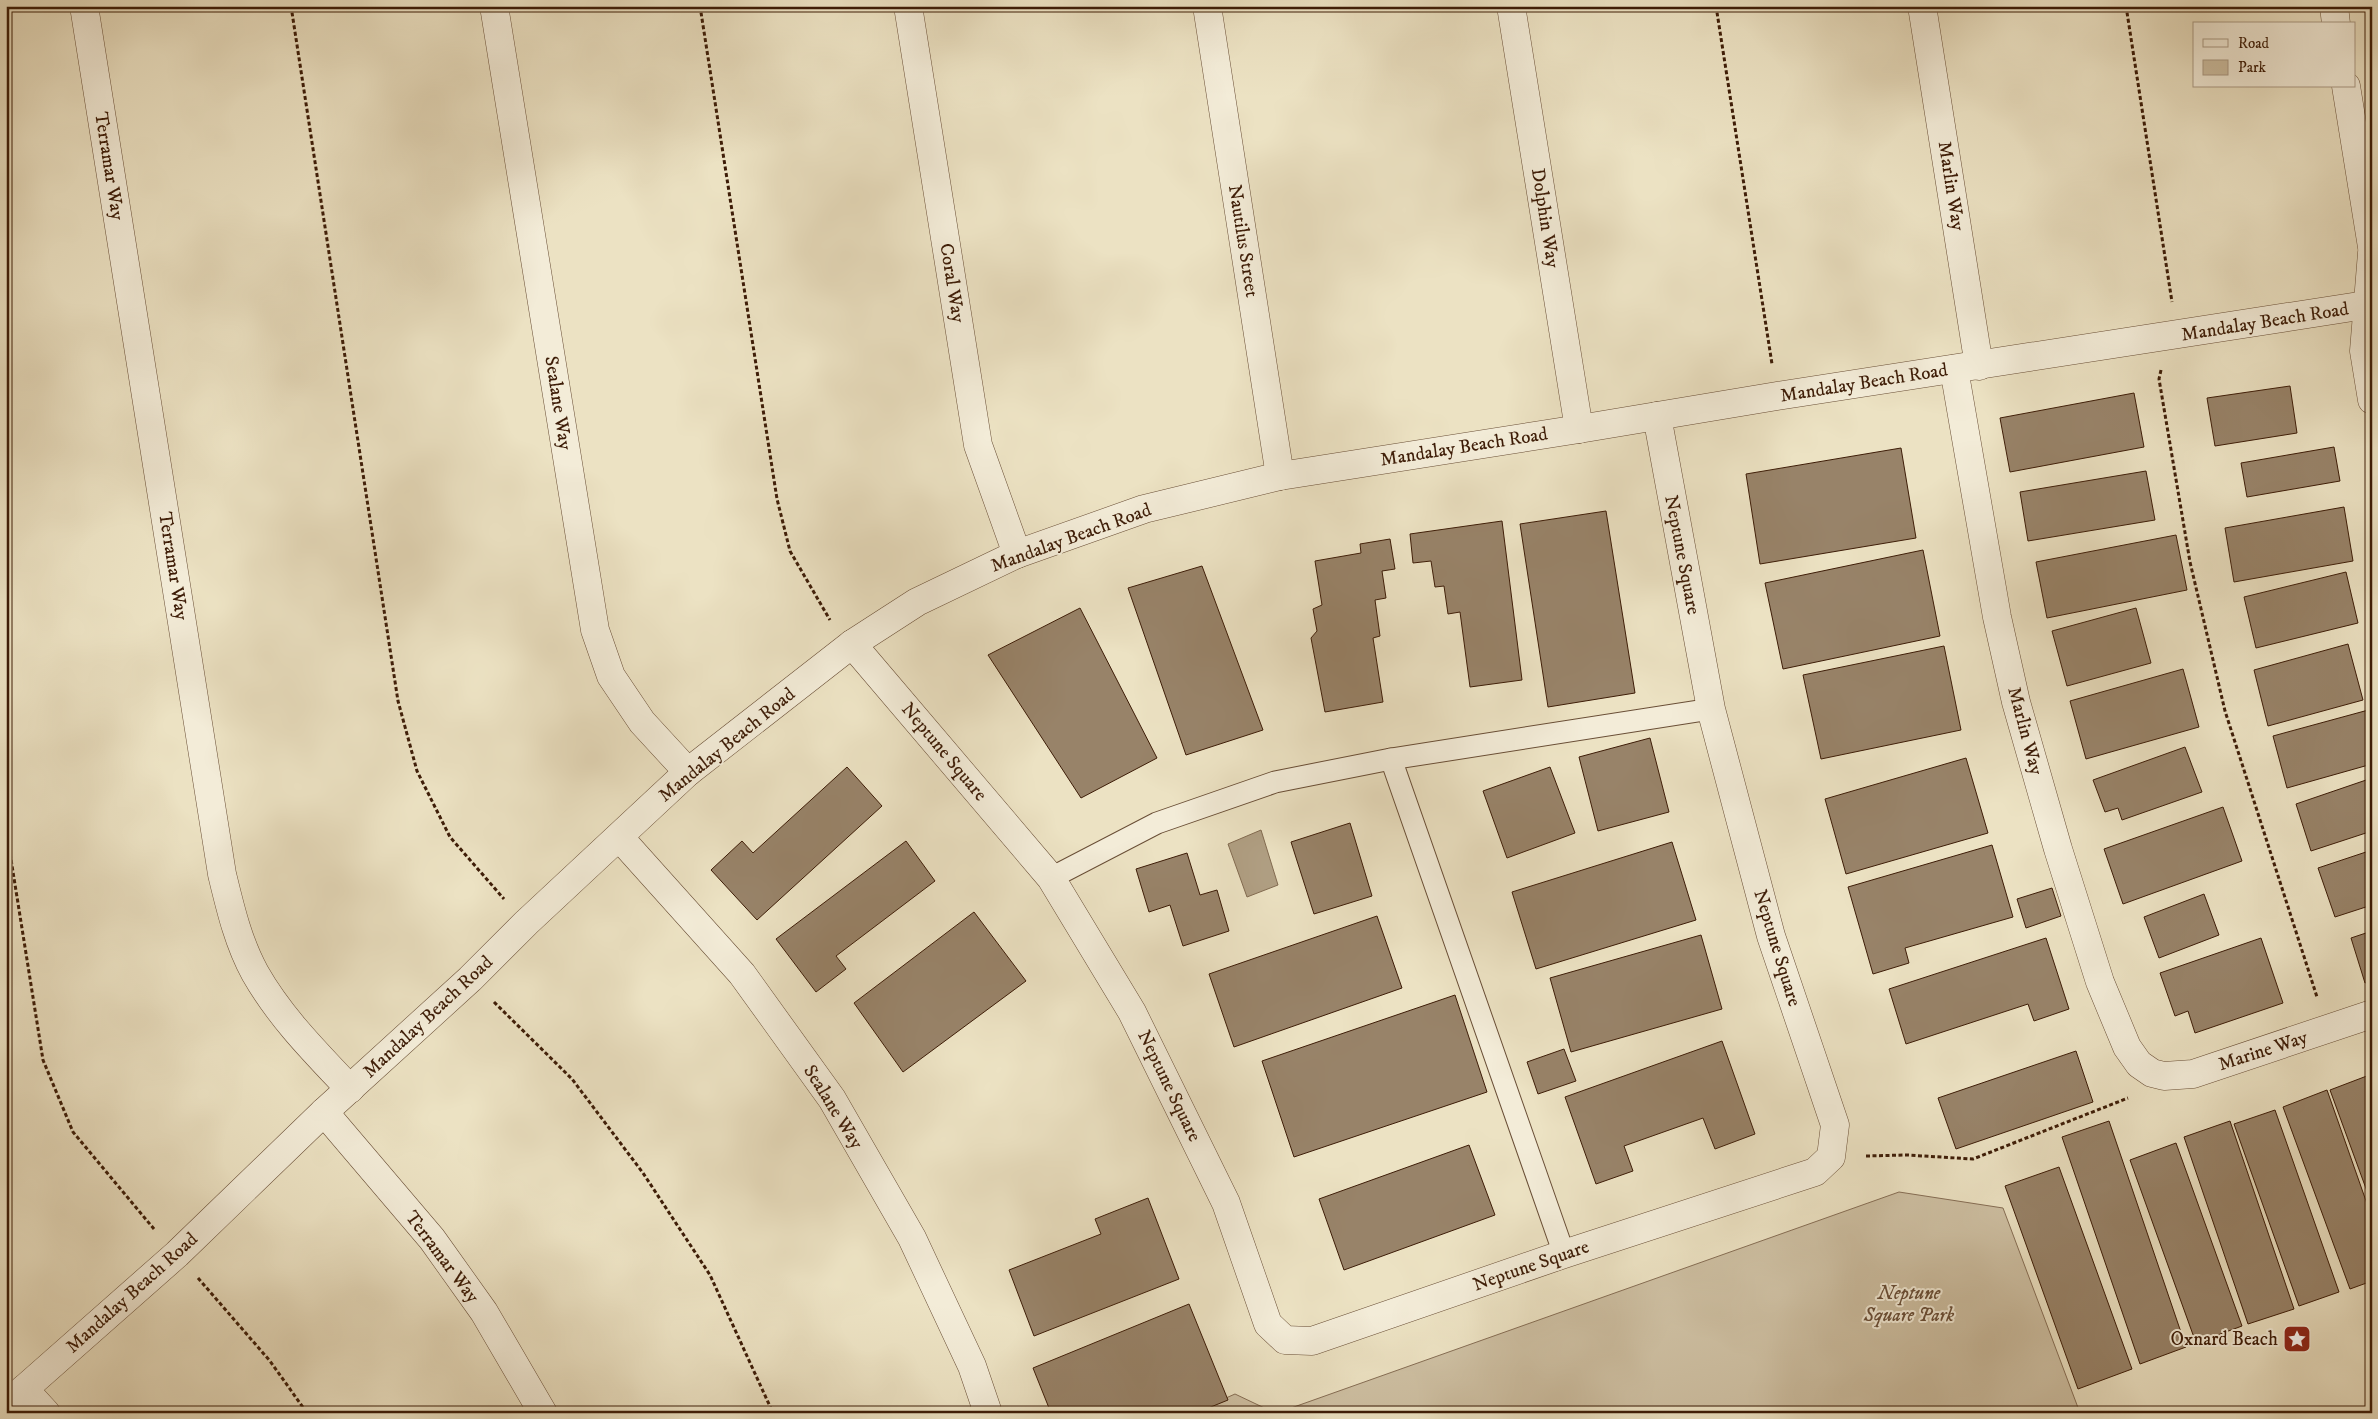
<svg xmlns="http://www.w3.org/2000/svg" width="2378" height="1419" viewBox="0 0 2378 1419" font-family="'IM FELL DW Pica',serif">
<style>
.green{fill:#cec0a3;stroke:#866e55}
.water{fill:#b09f83;stroke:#826b51}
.building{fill:#988369;stroke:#3d1c07}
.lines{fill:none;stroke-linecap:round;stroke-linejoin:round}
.service-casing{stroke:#694e36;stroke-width:23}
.minor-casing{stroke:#694e36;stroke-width:29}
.path{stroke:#3d1c07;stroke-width:3;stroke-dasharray:4 2.5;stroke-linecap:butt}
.service{stroke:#f3ecd8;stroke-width:21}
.minor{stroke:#f3ecd8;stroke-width:28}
.labels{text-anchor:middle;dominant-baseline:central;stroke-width:4;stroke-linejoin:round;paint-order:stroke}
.street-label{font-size:19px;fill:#3d1c07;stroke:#f3ecd8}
.park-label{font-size:19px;font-style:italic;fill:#684d36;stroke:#f3ecd8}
.poi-label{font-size:19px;fill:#3d1c07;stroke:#f3ecd8;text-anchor:end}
</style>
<rect width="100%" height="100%" fill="#ece2c3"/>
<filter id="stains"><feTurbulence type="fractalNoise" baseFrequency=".004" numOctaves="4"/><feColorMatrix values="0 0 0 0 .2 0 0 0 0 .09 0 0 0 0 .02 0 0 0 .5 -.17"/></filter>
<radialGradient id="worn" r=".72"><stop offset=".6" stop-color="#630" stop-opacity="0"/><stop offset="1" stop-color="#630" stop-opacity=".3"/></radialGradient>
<g class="green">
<path d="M1899,1192L2003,1208L2080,1413H1277Z"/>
<path d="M1235,1394L1275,1413H1192Z"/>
</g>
<path class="water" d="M1261,830L1278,885L1247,897L1228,844Z"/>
<g class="building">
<path d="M2290,386L2297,433L2215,446L2207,398Z"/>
<path d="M2134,393L2144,447L2010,472L2000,418Z"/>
<path d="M2334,447L2340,481L2247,497L2241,463Z"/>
<path d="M1901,448L1916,538L1760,564L1746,474Z"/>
<path d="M2146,471L2155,520L2028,541L2020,492Z"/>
<path d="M2344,507L2353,561L2234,582L2225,528Z"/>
<path d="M1606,511L1635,693L1548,707L1520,524Z"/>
<path d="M1502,521L1522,680L1470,687L1460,612L1448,614L1444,586L1435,587L1431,561L1413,563L1410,534Z"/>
<path d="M2176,535L2187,590L2047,618L2036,562Z"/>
<path d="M1390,539L1395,569L1382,571L1386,598L1375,600L1380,636L1373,638L1383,702L1325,712L1311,638L1317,631L1313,609L1322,605L1315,561L1361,553L1360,544Z"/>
<path d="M1923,550L1940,636L1783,669L1765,583Z"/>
<path d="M1202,566L1263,730L1186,755L1128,588Z"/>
<path d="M2346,572L2358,623L2256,648L2244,597Z"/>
<path d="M1080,608L1157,758L1081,798L988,655Z"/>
<path d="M2136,608L2151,663L2067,686L2052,631Z"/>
<path d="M2348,644L2363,700L2268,726L2254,670Z"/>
<path d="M1944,646L1961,730L1821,759L1803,675Z"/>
<path d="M2183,669L2199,727L2086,759L2070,701Z"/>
<path d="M2372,709V764L2287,788L2273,736Z"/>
<path d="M1650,738L1669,812L1598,831L1579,757Z"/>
<path d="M2185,747L2202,792L2122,820L2118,808L2105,812L2093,780Z"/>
<path d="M1966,758L1988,833L1846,874L1825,799Z"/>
<path d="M847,767L882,806L757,920L711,870L742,841L753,853Z"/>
<path d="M1550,767L1575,833L1507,858L1483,791Z"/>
<path d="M2372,778V831L2311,851L2296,804Z"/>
<path d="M2223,807L2242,861L2123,904L2104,849Z"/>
<path d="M1350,823L1372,896L1314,914L1291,842Z"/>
<path d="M906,841L935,881L836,956L846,969L816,992L776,939Z"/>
<path d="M1672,842L1696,920L1536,969L1512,892Z"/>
<path d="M1992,845L2013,917L1905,948L1909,963L1873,974L1848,887Z"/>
<path d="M2372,850V905L2335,917L2318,868Z"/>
<path d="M1187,853L1200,895L1217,890L1229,931L1183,946L1170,905L1149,912L1136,869Z"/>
<path d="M2052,888L2061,916L2026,928L2017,899Z"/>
<path d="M2204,894L2219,935L2159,958L2144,917Z"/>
<path d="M974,912L1026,981L903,1072L854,1003Z"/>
<path d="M1377,916L1402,988L1234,1047L1209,974Z"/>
<path d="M2372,931V980L2365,983L2351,938Z"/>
<path d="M1701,935L1722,1009L1571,1052L1550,978Z"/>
<path d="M2046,938L2069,1009L2034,1021L2028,1004L1906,1044L1889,989Z"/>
<path d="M2261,938L2283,1003L2195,1033L2188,1011L2175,1016L2160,973Z"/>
<path d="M1455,995L1487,1092L1294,1157L1262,1061Z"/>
<path d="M1722,1041L1755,1134L1715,1149L1703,1118L1624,1146L1633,1171L1596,1184L1565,1097Z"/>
<path d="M1564,1049L1576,1081L1538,1094L1527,1062Z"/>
<path d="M2076,1051L2093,1102L1956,1149L1938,1098Z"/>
<path d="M2372,1074V1205L2330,1090Z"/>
<path d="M2327,1090L2372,1218V1281L2350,1289L2283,1107Z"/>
<path d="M2275,1110L2339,1292L2299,1306L2234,1124Z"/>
<path d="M2109,1121L2186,1347L2140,1364L2062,1137Z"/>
<path d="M2230,1121L2294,1309L2248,1324L2184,1137Z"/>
<path d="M2176,1143L2242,1326L2196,1343L2130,1160Z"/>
<path d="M1469,1145L1495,1215L1344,1270L1319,1199Z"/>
<path d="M2059,1167L2132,1369L2078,1389L2005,1186Z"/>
<path d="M1148,1198L1179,1279L1034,1336L1009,1270L1101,1234L1095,1219Z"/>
<path d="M1189,1304L1228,1400L1196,1413H1051L1033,1368Z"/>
</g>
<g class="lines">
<defs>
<g id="service">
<path d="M1391,759L1564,1254"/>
<path d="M1051,878L1157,823L1275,782L1391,759L1711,709"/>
</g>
<g id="minor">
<path d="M84,6L222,874C230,907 238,942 255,973C280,1017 315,1052 350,1089"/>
<path d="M494,6L595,630L611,676L642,722L688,772"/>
<path d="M908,6L978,445L1017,554"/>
<path d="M1207,6L1280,476"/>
<path d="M1511,6L1579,429"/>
<path d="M1922,6L1979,366"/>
<path d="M2334,6L2336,24"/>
<path d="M2346,86L2372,247"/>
<path d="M2372,253L2364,351L2372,400"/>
<path d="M1954,369L1997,617L2016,702L2058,849L2100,982L2127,1047L2139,1064L2152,1073L2164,1076L2193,1074L2372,1014"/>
<path d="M852,644L1051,878L1132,1012L1226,1203L1268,1324L1285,1340L1312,1341L1564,1254L1815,1172L1831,1157L1835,1125L1771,936L1711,709L1657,416"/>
<path d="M620,838L742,974L832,1099L912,1238L972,1366L988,1413"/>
<path d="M324,1112L432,1239L484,1312L543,1413"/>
<path d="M24,1389L46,1413"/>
<path d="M6,1405L177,1254L324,1112L470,979L526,923L688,772L852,644L917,602L1017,554L1144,509L1280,476L1579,429L1777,396L2372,304"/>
</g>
</defs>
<use href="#service" class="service-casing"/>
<use href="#minor" class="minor-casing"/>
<g class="path">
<path d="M291,6L398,701L417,771L450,837L504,899"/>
<path d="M700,6L777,499L790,551L830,620"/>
<path d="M1716,6L1772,364"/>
<path d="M2126,6L2172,302"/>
<path d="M2161,370L2159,379L2190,562L2225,711L2317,997"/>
<path d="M6,828L43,1060L73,1132L154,1229"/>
<path d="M494,1002L572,1079L643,1173L710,1275L773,1413"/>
<path d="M1866,1156L1907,1155L1973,1159L2128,1098"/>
<path d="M198,1278L270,1361L307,1413"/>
</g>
<use href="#service" class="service"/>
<use href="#minor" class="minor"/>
</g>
<defs>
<symbol id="sight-square" viewBox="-11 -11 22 22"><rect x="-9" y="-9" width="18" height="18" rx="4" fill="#8f2418" stroke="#f3ecd8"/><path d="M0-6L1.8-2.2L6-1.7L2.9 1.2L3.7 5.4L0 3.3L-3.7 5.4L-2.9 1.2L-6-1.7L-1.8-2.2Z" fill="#fff"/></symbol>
</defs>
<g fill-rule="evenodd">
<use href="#sight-square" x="2281" y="1323" width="32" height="32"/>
</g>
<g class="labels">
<g class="street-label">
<text transform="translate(109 166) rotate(81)">Terramar Way</text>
<text transform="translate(1951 186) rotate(81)">Marlin Way</text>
<text transform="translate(1545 218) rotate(81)">Dolphin Way</text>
<text transform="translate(1243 241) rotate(81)">Nautilus Street</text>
<text transform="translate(952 283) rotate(81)">Coral Way</text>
<text transform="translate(2265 322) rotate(-9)">Mandalay Beach Road</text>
<text transform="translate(1864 383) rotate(-9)">Mandalay Beach Road</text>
<text transform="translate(558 403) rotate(81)">Sealane Way</text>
<text transform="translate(1464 447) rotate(-9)">Mandalay Beach Road</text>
<text transform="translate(1071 538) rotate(-20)">Mandalay Beach Road</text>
<text transform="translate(1682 555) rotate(79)">Neptune Square</text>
<text transform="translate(173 566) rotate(81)">Terramar Way</text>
<text transform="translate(2025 731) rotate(75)">Marlin Way</text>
<text transform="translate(727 745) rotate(-39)">Mandalay Beach Road</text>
<text transform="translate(944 752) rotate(50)">Neptune Square</text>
<text transform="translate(1777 948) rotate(73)">Neptune Square</text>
<text transform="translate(428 1017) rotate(-43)">Mandalay Beach Road</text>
<text transform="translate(2263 1051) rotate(-18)">Marine Way</text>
<text transform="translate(1169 1086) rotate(64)">Neptune Square</text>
<text transform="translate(833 1107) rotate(58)">Sealane Way</text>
<text transform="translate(442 1257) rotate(53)">Terramar Way</text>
<text transform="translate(1531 1266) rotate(-19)">Neptune Square</text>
<text transform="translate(132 1293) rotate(-42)">Mandalay Beach Road</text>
</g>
<g class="park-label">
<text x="1909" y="1293">Neptune<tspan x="1909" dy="22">Square Park</tspan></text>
</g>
<g class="poi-label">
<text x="2278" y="1339">Oxnard Beach</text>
</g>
</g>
<rect width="2378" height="1419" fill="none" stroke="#ece2c3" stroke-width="25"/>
<rect x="8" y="8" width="2363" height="1404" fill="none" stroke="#3d1c07" stroke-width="2.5"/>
<rect x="12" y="12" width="2353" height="1394" fill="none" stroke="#3d1c07"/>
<rect x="2193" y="22" width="162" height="65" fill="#f3ecd8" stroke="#aa9984"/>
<rect x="2203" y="39" width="25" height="8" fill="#f3ecd8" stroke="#aa9984"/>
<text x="2238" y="48" font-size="15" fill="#3d1c07">Road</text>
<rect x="2203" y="60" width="25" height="15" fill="#cec0a3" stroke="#aa9984"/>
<text x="2238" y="72" font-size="15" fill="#3d1c07">Park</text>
<rect width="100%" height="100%" filter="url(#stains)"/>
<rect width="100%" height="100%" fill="url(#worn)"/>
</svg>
